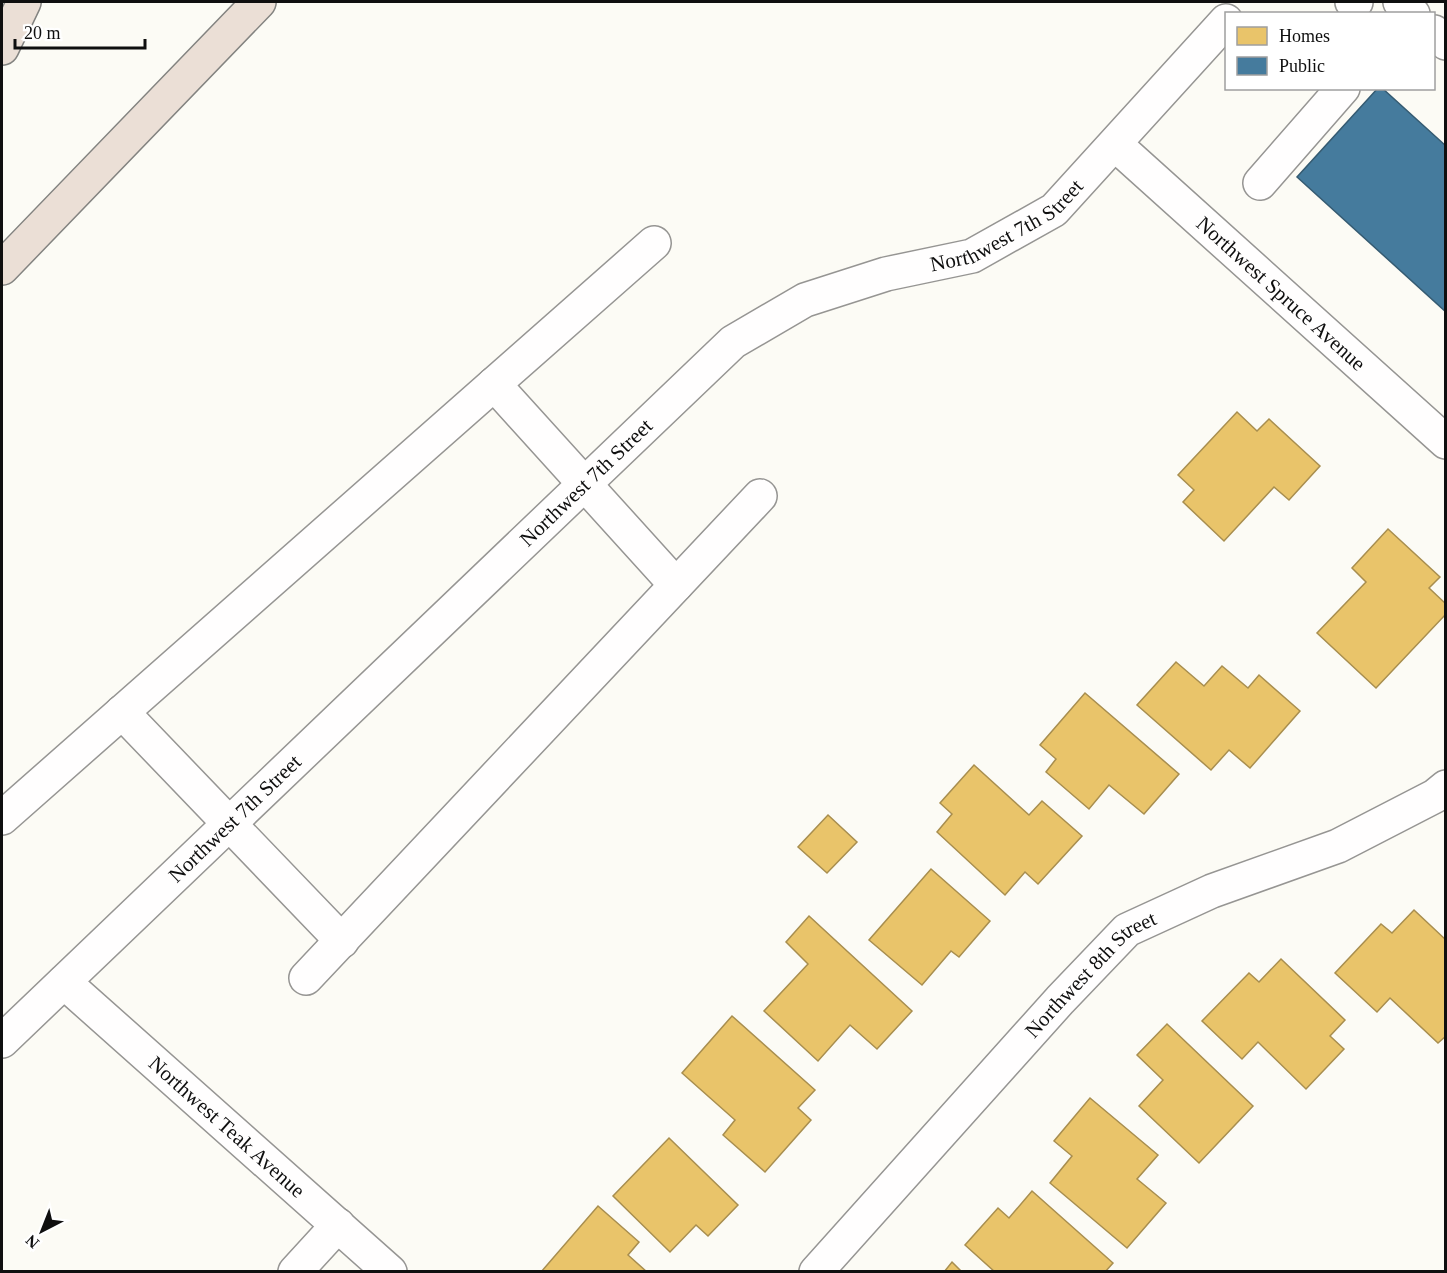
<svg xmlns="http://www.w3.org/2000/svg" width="1447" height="1273" viewBox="0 0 1447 1273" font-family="'Times New Roman',serif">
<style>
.homes{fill:#e9c46a;stroke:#a88e4f;stroke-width:1.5}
.public{fill:#457b9d;stroke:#355b72;stroke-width:1.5}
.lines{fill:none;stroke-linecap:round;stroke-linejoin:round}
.minor-casing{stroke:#969593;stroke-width:36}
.highway-casing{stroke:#838380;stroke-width:36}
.minor{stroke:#fffefe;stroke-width:33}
.highway{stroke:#ebdfd6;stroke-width:33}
.labels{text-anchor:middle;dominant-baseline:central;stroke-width:6;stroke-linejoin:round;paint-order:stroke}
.street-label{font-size:21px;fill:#0f0f0f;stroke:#fff}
</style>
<rect width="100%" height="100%" fill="#fcfbf5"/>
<g class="homes">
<path d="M1237,412L1257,431L1269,419L1320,466L1289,500L1274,487L1224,541L1183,502L1194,490L1178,475Z"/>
<path d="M1388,529L1440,577L1429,588L1446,604V614L1376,688L1317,633L1366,582L1352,568Z"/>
<path d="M1176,662L1204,686L1222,666L1248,688L1259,675L1300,711L1250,768L1229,750L1211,770L1137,705Z"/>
<path d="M1085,693L1179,774L1144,814L1109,785L1089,809L1046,772L1056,759L1040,745Z"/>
<path d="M974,765L1029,815L1042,801L1082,836L1038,884L1025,872L1005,895L937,832L952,814L940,803Z"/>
<path d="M828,815L857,842L827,873L798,847Z"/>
<path d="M931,869L990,921L959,957L951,951L922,985L869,940Z"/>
<path d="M1414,910L1446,940V1036L1438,1043L1390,998L1377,1012L1335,973L1381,924L1392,933Z"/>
<path d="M809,916L912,1011L877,1049L850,1025L818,1061L764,1011L808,964L786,942Z"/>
<path d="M1281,959L1345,1020L1330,1036L1344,1049L1306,1089L1258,1042L1242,1059L1202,1021L1249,973L1259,982Z"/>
<path d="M732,1016L815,1090L798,1108L811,1120L765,1172L723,1135L735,1120L682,1073Z"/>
<path d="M1167,1024L1253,1106L1199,1163L1139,1106L1163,1080L1137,1055Z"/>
<path d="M1090,1098L1158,1155L1137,1179L1166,1203L1127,1248L1050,1183L1072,1156L1054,1141Z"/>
<path d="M669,1138L738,1205L708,1236L696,1225L670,1252L613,1196Z"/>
<path d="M1032,1191L1113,1263L1105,1272H995L965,1245L998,1208L1009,1218Z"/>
<path d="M598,1206L639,1242L628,1255L647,1272H541Z"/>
<path d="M952,1262L962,1272H944Z"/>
</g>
<path class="public" d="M1378,88H1382L1446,146V312L1297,177Z"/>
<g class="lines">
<defs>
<g id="minor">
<path d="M1352,2H1356"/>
<path d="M1400,2L1413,14"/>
<path d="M1434,32L1446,43"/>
<path id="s1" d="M1116,145L1446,442"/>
<path d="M1260,183L1343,88"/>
<path d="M494,384L676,585"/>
<path d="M122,712L342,941"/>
<path d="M2,818L654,243"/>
<path d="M306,978L760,496"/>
<path id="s2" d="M64,982L390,1272"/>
<path id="s3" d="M2,1041L733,342L805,300L886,274L972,256L1054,210L1226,21"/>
<path d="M295,1272L338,1225"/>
<path id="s4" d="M816,1272L1060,1000L1127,930L1212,891L1338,846L1435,796L1446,787"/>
</g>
<g id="highway">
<path d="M2,48L24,2"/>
<path d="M2,268L259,2"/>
</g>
</defs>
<use href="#minor" class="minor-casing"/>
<use href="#highway" class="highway-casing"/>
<use href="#minor" class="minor"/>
<use href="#highway" class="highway"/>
</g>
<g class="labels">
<g class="street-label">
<text stroke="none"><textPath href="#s3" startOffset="1312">Northwest 7th Street</textPath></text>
<text stroke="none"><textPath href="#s1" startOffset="222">Northwest Spruce Avenue</textPath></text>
<text stroke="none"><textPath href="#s3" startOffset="808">Northwest 7th Street</textPath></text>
<text stroke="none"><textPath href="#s3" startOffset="322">Northwest 7th Street</textPath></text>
<text stroke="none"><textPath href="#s4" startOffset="406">Northwest 8th Street</textPath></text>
<text stroke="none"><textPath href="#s2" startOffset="218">Northwest Teak Avenue</textPath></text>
</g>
</g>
<rect width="1447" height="1273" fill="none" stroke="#0f0f0f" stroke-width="6"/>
<rect x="1225" y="12" width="210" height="78" fill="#ffffff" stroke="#9f9f9f" stroke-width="1.5"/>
<rect x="1237" y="27" width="30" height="18" fill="#e9c46a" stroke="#9f9f9f" stroke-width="1.5"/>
<text x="1279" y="42" font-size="18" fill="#0f0f0f">Homes</text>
<rect x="1237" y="57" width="30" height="18" fill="#457b9d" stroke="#9f9f9f" stroke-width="1.5"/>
<text x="1279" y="72" font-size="18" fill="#0f0f0f">Public</text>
<g transform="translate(42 1231) rotate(222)" stroke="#ffffff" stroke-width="4.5" paint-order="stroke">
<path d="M0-4.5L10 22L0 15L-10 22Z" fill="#0f0f0f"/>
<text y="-9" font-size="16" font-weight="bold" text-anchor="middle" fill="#0f0f0f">N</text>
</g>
<path d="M15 39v9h130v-9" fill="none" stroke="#0f0f0f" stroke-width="3"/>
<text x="24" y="39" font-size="18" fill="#0f0f0f" stroke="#ffffff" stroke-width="4.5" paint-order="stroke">20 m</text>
</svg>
